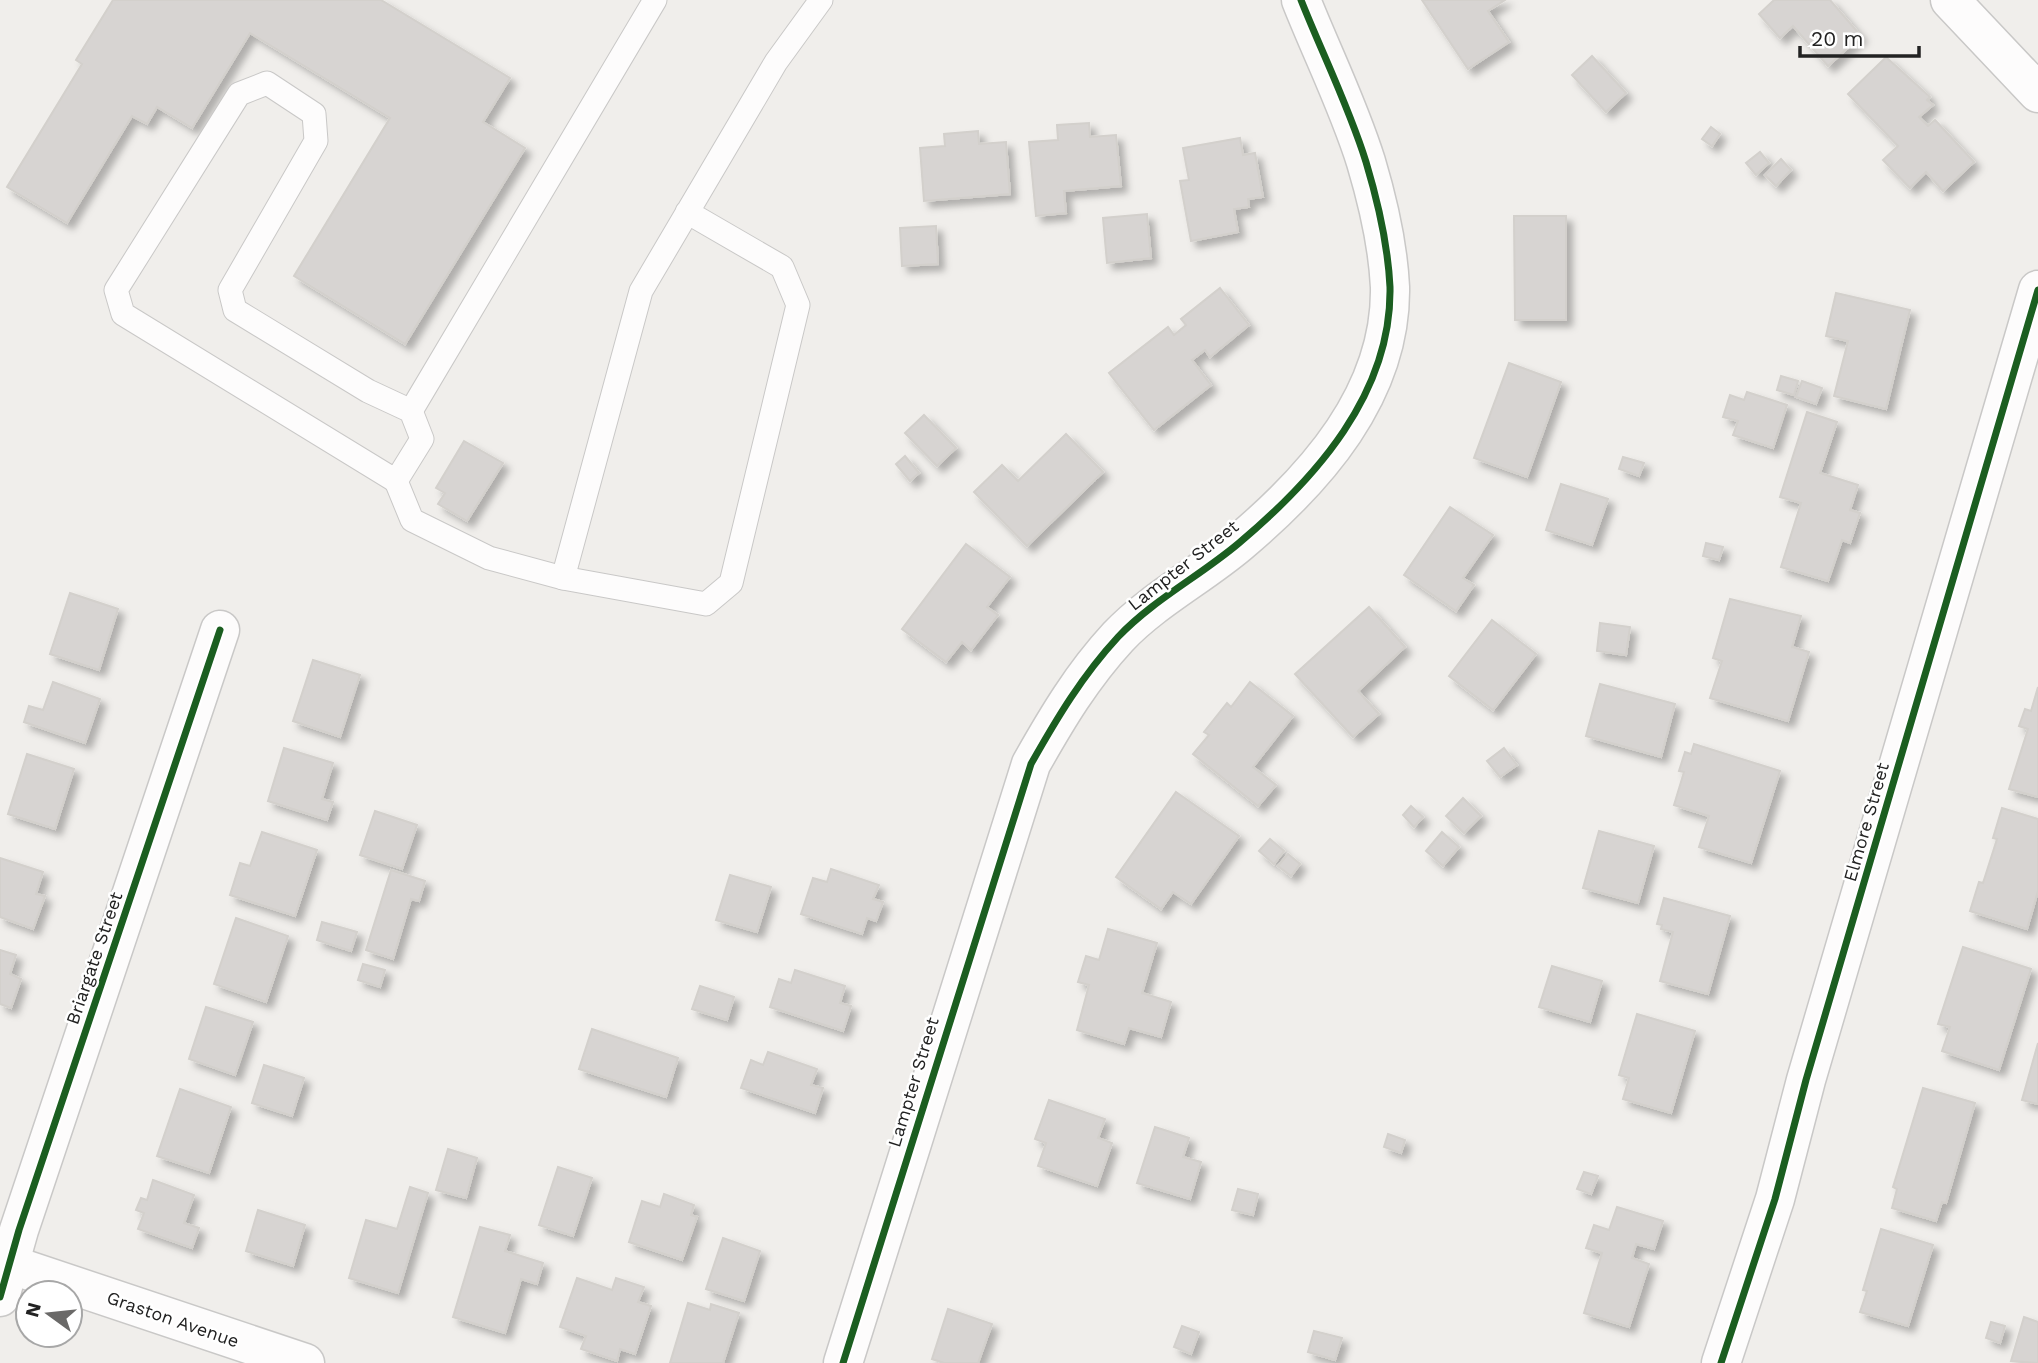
<svg xmlns="http://www.w3.org/2000/svg" width="2038" height="1363" viewBox="0 0 2038 1363" font-family="'Work Sans',sans-serif">
<style>
.building{fill:#d7d4d2;stroke:#d3d0cc;stroke-width:2;filter:url(#shadow)}
.lines{fill:none;stroke-linecap:round;stroke-linejoin:round}
.service-casing{stroke:#c9c8c7;stroke-width:25}
.minor-casing{stroke:#c9c8c7;stroke-width:41}
.tertiary-casing{stroke:#c9c8c7;stroke-width:41}
.service{stroke:#fdfcfc;stroke-width:23}
.minor{stroke:#fdfcfc;stroke-width:38}
.tertiary{stroke:#fdfcfc;stroke-width:38}
.cycleway-casing{stroke:#fff;stroke-width:11}
.cycleway{stroke:#1b5e20;stroke-width:7}
.labels{text-anchor:middle;dominant-baseline:central;stroke-width:5;stroke-linejoin:round;paint-order:stroke}
.street-label{font-size:18px;fill:#222;stroke:#fff}
</style>
<defs>
<filter id="shadow"><feDropShadow dx="6" dy="6" stdDeviation="3.5" flood-color="#0004"/></filter>
</defs>
<rect width="100%" height="100%" fill="#f0eeeb"/>
<g class="building">
<path d="M113,0H381L510,78L483,122L525,148L405,344L294,276L390,118L250,33L192,128L157,107L147,124L132,116L67,223L7,187L82,64L76,60Z"/>
<path d="M1422,0H1505L1488,11L1509,42L1468,69Z"/>
<path d="M1774,0H1830L1861,36L1828,66L1793,26L1780,38L1759,14Z"/>
<path d="M1592,56L1626,93L1606,112L1572,75Z"/>
<path d="M1886,57L1930,97L1927,100L1933,105L1919,117L1928,126L1935,120L1974,162L1943,191L1926,172L1910,188L1883,160L1898,146L1848,94Z"/>
<path d="M1089,123L1090,137L1116,135L1121,186L1064,191L1066,213L1036,216L1029,142L1058,140L1057,125Z"/>
<path d="M1711,127L1720,134L1712,146L1702,139Z"/>
<path d="M978,131L979,144L1006,142L1010,194L924,201L920,148L945,146L944,134Z"/>
<path d="M1240,138L1243,155L1255,153L1263,197L1248,199L1249,207L1234,209L1238,232L1191,241L1180,181L1189,180L1183,148Z"/>
<path d="M1760,152L1769,163L1756,175L1746,163Z"/>
<path d="M1781,159L1791,170L1776,186L1765,175Z"/>
<path d="M1147,214L1151,258L1107,263L1103,218Z"/>
<path d="M1514,216H1566V320H1515Z"/>
<path d="M936,226L938,264L902,266L900,228Z"/>
<path d="M1220,288L1249,325L1210,357L1205,350L1192,360L1211,385L1154,430L1109,373L1168,327L1174,335L1186,325L1181,319Z"/>
<path d="M1836,293L1910,310L1886,409L1834,396L1848,341L1826,336Z"/>
<path d="M1509,363L1561,382L1527,477L1474,458Z"/>
<path d="M1781,376L1798,381L1794,395L1777,390Z"/>
<path d="M1802,381L1822,388L1816,404L1796,397Z"/>
<path d="M1747,392L1787,405L1773,448L1733,435L1738,421L1723,417L1730,395L1744,400Z"/>
<path d="M1807,412L1837,422L1820,473L1858,485L1850,510L1860,513L1850,543L1842,540L1828,581L1781,567L1801,503L1780,497Z"/>
<path d="M924,415L956,448L937,466L905,433Z"/>
<path d="M1066,434L1103,472L1027,546L974,492L1002,465L1018,481Z"/>
<path d="M464,441L503,463L467,521L438,504L445,493L436,488Z"/>
<path d="M905,456L919,473L910,481L896,464Z"/>
<path d="M1623,457L1644,463L1639,476L1619,469Z"/>
<path d="M1561,484L1608,499L1592,545L1546,530Z"/>
<path d="M1450,507L1493,535L1463,578L1474,585L1456,611L1404,575Z"/>
<path d="M1706,543L1723,547L1719,560L1703,556Z"/>
<path d="M966,544L1010,577L987,607L998,615L971,650L962,642L946,662L902,629Z"/>
<path d="M70,593L118,609L99,670L50,654Z"/>
<path d="M1730,599L1801,616L1792,647L1809,652L1788,721L1710,698L1722,661L1713,658Z"/>
<path d="M1369,607L1405,647L1358,691L1379,714L1353,737L1295,674Z"/>
<path d="M1492,620L1536,654L1493,710L1449,676Z"/>
<path d="M1600,623L1630,627L1626,655L1597,651Z"/>
<path d="M313,660L360,675L340,737L293,721Z"/>
<path d="M53,682L100,699L85,743L24,722L29,706L43,710Z"/>
<path d="M1250,682L1293,716L1253,767L1276,785L1258,806L1193,754L1209,735L1204,732L1227,703L1231,707Z"/>
<path d="M1600,684L1675,704L1661,757L1586,736Z"/>
<path d="M2038,687V797L2009,789L2028,729L2019,726L2025,709L2031,711Z"/>
<path d="M1694,744L1780,771L1751,863L1699,847L1709,816L1674,805L1684,772L1679,771L1685,752L1691,754Z"/>
<path d="M284,748L333,763L322,799L333,802L327,820L268,801Z"/>
<path d="M1504,748L1517,765L1500,777L1487,761Z"/>
<path d="M27,754L74,769L55,829L8,814Z"/>
<path d="M1176,792L1239,836L1191,904L1173,892L1161,909L1116,877Z"/>
<path d="M1463,798L1481,816L1464,833L1446,816Z"/>
<path d="M1411,806L1423,817L1414,827L1403,815Z"/>
<path d="M2002,808L2038,819V891L2027,929L1970,911L1979,882L1983,883L1997,839L1993,838Z"/>
<path d="M375,811L417,825L402,869L360,855Z"/>
<path d="M1599,831L1654,846L1638,903L1583,888Z"/>
<path d="M262,832L317,850L295,916L230,895L240,863L250,866Z"/>
<path d="M1442,832L1459,847L1443,866L1426,851Z"/>
<path d="M1270,839L1284,851L1274,864L1259,851Z"/>
<path d="M1288,854L1300,864L1291,876L1278,866Z"/>
<path d="M0,858L43,872L36,894L45,896L33,929L0,917Z"/>
<path d="M831,869L879,885L873,899L883,902L876,921L867,918L862,934L801,914L813,878L827,882Z"/>
<path d="M391,870L425,881L419,901L411,899L393,959L366,950Z"/>
<path d="M730,875L771,887L757,932L716,920Z"/>
<path d="M1664,898L1730,916L1708,994L1660,981L1673,932L1661,929L1662,925L1657,924Z"/>
<path d="M236,918L288,936L266,1002L214,984Z"/>
<path d="M322,922L357,932L351,951L317,940Z"/>
<path d="M1108,929L1157,943L1142,993L1171,1002L1161,1037L1129,1028L1124,1044L1077,1030L1089,985L1078,982L1086,956L1099,960Z"/>
<path d="M1963,947L2031,969L1999,1070L1942,1051L1950,1027L1938,1024Z"/>
<path d="M0,950L16,955L10,974L21,979L11,1008L0,1004Z"/>
<path d="M363,964L385,970L380,987L358,980Z"/>
<path d="M1552,966L1602,981L1590,1022L1539,1007Z"/>
<path d="M795,970L845,986L840,1003L851,1006L843,1031L770,1007L779,979L791,983Z"/>
<path d="M700,986L734,997L727,1020L692,1009Z"/>
<path d="M206,1007L253,1022L235,1075L189,1059Z"/>
<path d="M1637,1014L1695,1031L1671,1113L1623,1099L1629,1078L1619,1075Z"/>
<path d="M592,1029L678,1058L666,1097L579,1069Z"/>
<path d="M2038,1043V1104L2022,1100Z"/>
<path d="M768,1052L817,1069L811,1085L823,1088L815,1113L741,1088L751,1060L763,1065Z"/>
<path d="M264,1065L304,1078L292,1116L252,1103Z"/>
<path d="M1923,1088L1975,1103L1946,1203L1942,1202L1936,1221L1892,1208L1897,1189L1893,1187Z"/>
<path d="M180,1089L231,1107L209,1173L157,1156Z"/>
<path d="M1049,1100L1105,1119L1098,1138L1112,1143L1097,1186L1038,1166L1046,1143L1035,1139Z"/>
<path d="M1155,1127L1189,1138L1183,1157L1201,1162L1190,1199L1137,1183Z"/>
<path d="M1388,1134L1405,1140L1401,1153L1384,1147Z"/>
<path d="M448,1149L477,1158L466,1198L436,1190Z"/>
<path d="M558,1167L592,1178L573,1236L539,1225Z"/>
<path d="M1584,1172L1598,1176L1591,1194L1577,1189Z"/>
<path d="M153,1180L194,1195L184,1223L199,1228L192,1248L138,1229L144,1213L136,1210L141,1198L147,1200Z"/>
<path d="M410,1187L428,1193L398,1293L349,1278L366,1220L397,1229Z"/>
<path d="M1238,1189L1258,1194L1253,1215L1232,1210Z"/>
<path d="M664,1194L694,1205L691,1215L697,1217L682,1260L629,1242L642,1201L660,1207Z"/>
<path d="M1617,1207L1663,1221L1654,1249L1636,1244L1632,1258L1649,1264L1629,1327L1584,1313L1602,1253L1586,1248L1594,1225L1609,1230Z"/>
<path d="M258,1210L305,1225L293,1266L246,1251Z"/>
<path d="M480,1227L510,1235L505,1251L543,1263L537,1284L521,1279L505,1333L453,1317Z"/>
<path d="M1881,1229L1933,1245L1908,1326L1860,1312L1867,1291L1863,1290Z"/>
<path d="M723,1238L760,1251L744,1301L706,1289Z"/>
<path d="M577,1278L612,1290L616,1278L644,1287L638,1302L651,1306L635,1354L620,1349L617,1361L581,1349L586,1336L560,1327Z"/>
<path d="M688,1303L710,1310L711,1304L739,1313L723,1363H670Z"/>
<path d="M948,1309L992,1324L978,1363H944L932,1359Z"/>
<path d="M2024,1317L2038,1322V1363L2011,1361Z"/>
<path d="M1991,1322L2005,1326L2000,1343L1986,1338Z"/>
<path d="M1182,1326L1199,1332L1191,1354L1174,1347Z"/>
<path d="M1314,1331L1342,1338L1335,1360L1308,1352Z"/>
</g>
<g class="lines">
<defs>
<g id="service">
<path d="M267,83L314,114L316,141L230,290L235,310L368,391L411,411L422,439L396,481L123,314L116,290L239,94Z"/>
<path d="M687,212L782,267L798,305L731,583L706,604L563,578L641,291L776,62L821,0"/>
<path d="M411,411L655,0"/>
<path d="M396,481L412,520L489,558L563,578"/>
</g>
<g id="minor">
<path d="M1950,0L2038,93"/>
<path d="M0,1297L19,1230L220,630"/>
<path d="M843,1363L1031,764C1057,718 1082,676 1118,637C1153,600 1200,576 1239,543C1315,479 1392,394 1390,287C1388,246 1378,202 1366,162C1349,107 1322,53 1301,0"/>
<path d="M1721,1363L1775,1199L1806,1080L2038,290"/>
</g>
<path id="tertiary" d="M0,1261L305,1363"/>
</defs>
<use href="#service" class="service-casing"/>
<use href="#minor" class="minor-casing"/>
<use href="#tertiary" class="tertiary-casing"/>
<use href="#service" class="service"/>
<use href="#minor" class="minor"/>
<use href="#tertiary" class="tertiary"/>
<defs>
<g id="cycleway">
<path d="M0,1297L19,1230L220,630"/>
<path d="M843,1363L1031,764C1057,718 1082,676 1118,637C1153,600 1200,576 1239,543C1315,479 1392,394 1390,287C1388,246 1378,202 1366,162C1349,107 1322,53 1301,0"/>
<path d="M1721,1363L1775,1199L1806,1080L2038,290"/>
</g>
</defs>
<use href="#cycleway" class="cycleway-casing"/>
<use href="#cycleway" class="cycleway"/>
</g>
<g class="labels">
<g class="street-label">
<text transform="translate(1183 565) rotate(-38)">Lampter Street</text>
<text transform="translate(1866 822) rotate(-74)">Elmore Street</text>
<text transform="translate(94 958) rotate(-71)">Briargate Street</text>
<text transform="translate(913 1082) rotate(-73)">Lampter Street</text>
<text transform="translate(173 1319) rotate(19)">Graston Avenue</text>
</g>
</g>
<g transform="translate(49 1314) rotate(285)"><circle r="33" fill="#ffffff" stroke="#a7a7a7" stroke-width="2"/>
<path d="M0-5L12 26L0 18L-12 26Z" fill="#6a6968"/>
<text y="-10" font-size="19" font-weight="bold" text-anchor="middle" fill="#222222">N</text>
</g>
<path d="M1800 46v10h119v-10" fill="none" stroke="#222222" stroke-width="3.5"/>
<text x="1811" y="46" font-size="21" fill="#222222" stroke="#ffffff" stroke-width="5" paint-order="stroke">20 m</text>
</svg>
